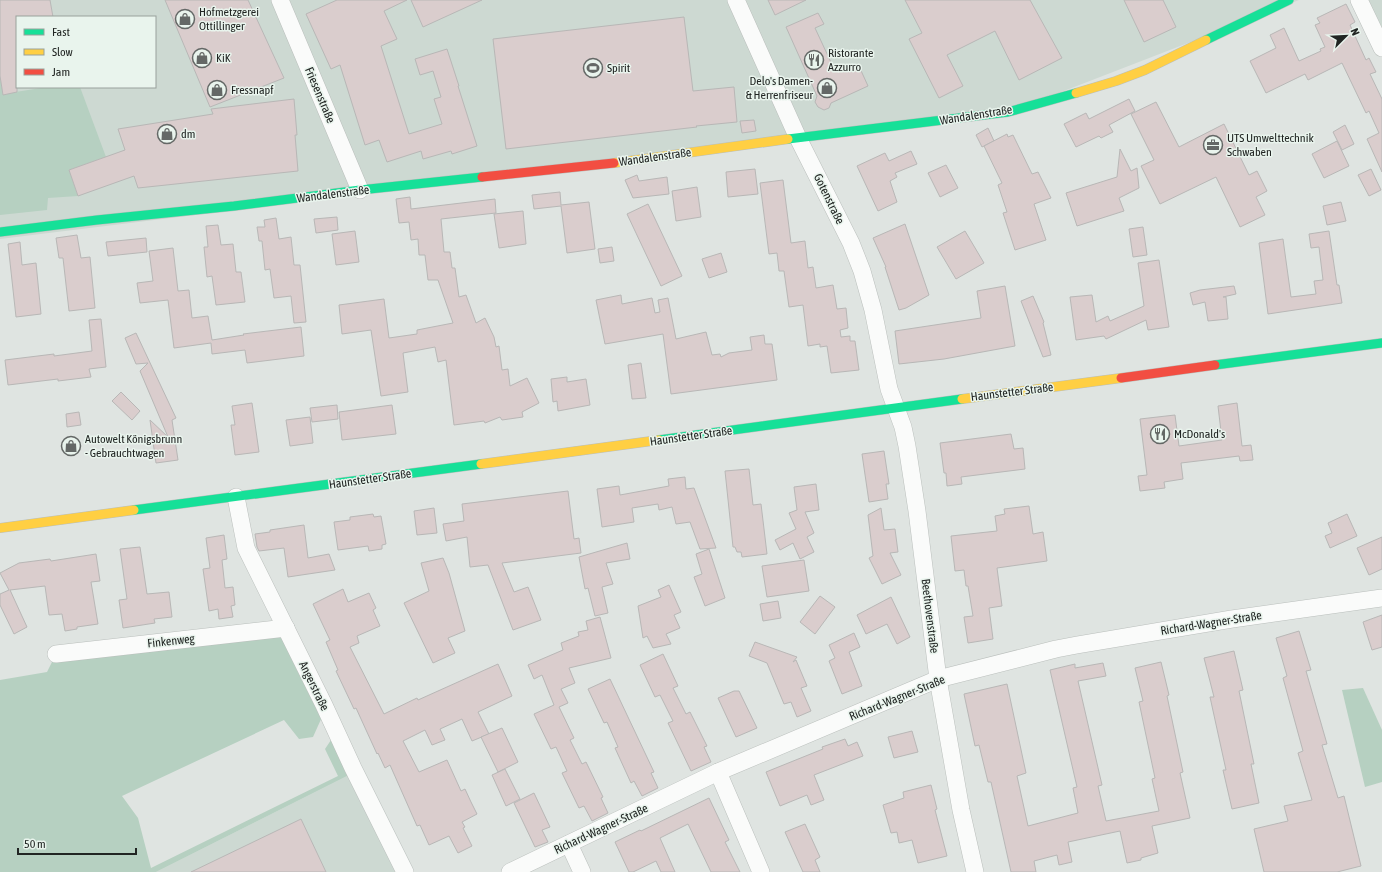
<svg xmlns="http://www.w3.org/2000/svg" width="1382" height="872" viewBox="0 0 1382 872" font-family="'Asap Condensed',sans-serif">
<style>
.built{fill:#cdd9d2;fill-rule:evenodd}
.green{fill:#b6d0c1}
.building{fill:#dacdcd;stroke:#b8b7b6}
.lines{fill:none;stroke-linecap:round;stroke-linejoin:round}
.street-casing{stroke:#babfbc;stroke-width:18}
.fast-casing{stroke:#babfbc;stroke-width:10}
.slow-casing{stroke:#babfbc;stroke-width:10}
.jam-casing{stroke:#babfbc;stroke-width:10}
.street{stroke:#fafbfa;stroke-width:17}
.fast{stroke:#16e098;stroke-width:9}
.slow{stroke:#ffcf43;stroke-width:9}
.jam{stroke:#f24e42;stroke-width:9}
.labels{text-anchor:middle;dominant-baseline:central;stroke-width:3;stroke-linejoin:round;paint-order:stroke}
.poi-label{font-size:12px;fill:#212523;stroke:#e9f4ed;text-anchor:start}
.street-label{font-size:12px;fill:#212523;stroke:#e9f4ed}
</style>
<rect width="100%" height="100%" fill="#dfe4e1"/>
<g class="built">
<path d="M0,0H1299L999,116L0,239ZM17,17H155V87H17Z"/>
<path d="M1367,0H1382V30Z"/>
<path d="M351,774L399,872H156Z"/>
</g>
<g class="green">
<path d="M0,76L3,94L47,87H80L106,157L69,170L78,196L48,198L47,210L0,215Z"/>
<path d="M285,631L322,717L313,737L299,739L284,720L122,796L138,818L151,868L338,776L325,749L333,737L351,774L156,872H0V680L47,672L56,654Z"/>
<path d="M1363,688L1382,730V782L1365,787L1342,690Z"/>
</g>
<g class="building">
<path d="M0,0H50L53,17H17V92L3,95L0,76Z"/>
<path d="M165,0H248L284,78L210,107Z"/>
<path d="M337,0H407L384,11L397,39L381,46L409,134L442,124L434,99L441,97L433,71L420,75L415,59L447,49L459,86H458L477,146L452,154L451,151L423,159L421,151L387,162L379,140L365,145L340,65L331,69L306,14Z"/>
<path d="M411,0H482L423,27Z"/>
<path d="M768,0H806L775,15Z"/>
<path d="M905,0H1030L1062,58L1019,80L995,31L947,55L963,86L939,98L909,39L922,33Z"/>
<path d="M1124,0H1163L1176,27L1144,42Z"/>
<path d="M1346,4L1355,22L1350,25L1366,60L1369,58L1376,72L1370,74L1382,99V172L1367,139L1379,133L1369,111L1366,113L1342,63L1308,80L1305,74L1266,93L1250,61L1276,48L1270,35L1284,28L1299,61L1321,51L1320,49L1325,47L1315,25L1320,23L1317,18Z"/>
<path d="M818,13L824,24L815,28L835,71L841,68L842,71L858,64L868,86L831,103L829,108L824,110L818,107L815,102L817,96L786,27Z"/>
<path d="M684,17L693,91L734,87L737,122L696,126L697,127L506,149L493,39Z"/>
<path d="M294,99L297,135H295L298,171L138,188L134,176L78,196L69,170L125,150L118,129L213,114L211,109Z"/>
<path d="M1129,99L1135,111L1109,125L1113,132L1101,138L1099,136L1076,147L1064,124L1086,113L1089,119Z"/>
<path d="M1156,102L1179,147L1224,124L1249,175L1257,171L1267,191L1256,197L1265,215L1240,227L1216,177L1160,204L1141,166L1154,160L1131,114Z"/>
<path d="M754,120L756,131L742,133L740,121Z"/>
<path d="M1345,125L1354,144L1342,150L1333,132Z"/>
<path d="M988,128L994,141L982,147L976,135Z"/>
<path d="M1007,134L1008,137L1013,135L1032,174L1038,172L1051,198L1034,204L1046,240L1015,250L1003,213L1007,212L998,185L1002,183L984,146Z"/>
<path d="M1337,141L1349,166L1324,178L1312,154Z"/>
<path d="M1120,149L1131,171L1137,168L1139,188L1119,198L1124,211L1077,226L1066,193L1117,177Z"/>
<path d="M911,151L917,164L895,173L897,177L890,181L897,202L878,211L857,166L885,153L889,161Z"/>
<path d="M946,165L958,188L940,197L928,173Z"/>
<path d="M755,169L758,194L728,197L726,172Z"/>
<path d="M1371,169L1381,190L1369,196L1358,175Z"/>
<path d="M637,175L639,181L667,177L669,194L633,198L625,180Z"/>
<path d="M783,180L791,243L805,241L808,268L813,267L816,288L833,285L837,309L846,308L848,328L840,330L841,337L850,336V341H855L859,370L831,373L827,346L820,347V344L808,346L803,305L789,307L784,271H779L777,253L769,254L760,183Z"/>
<path d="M697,187L701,217L676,221L672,191Z"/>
<path d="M560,192L561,205L589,202L595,249L567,253L561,206L534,209L532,195Z"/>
<path d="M410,197L411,209L495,199L496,213L441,219L444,252H450L452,268H455L459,297L466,295L476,323L485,318L494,337L496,347L499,346L502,370L508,369L510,386L527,378L539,403L522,412L523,417L502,420L500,417L485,423L484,421L454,425L446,360L438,362L435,347L403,353L408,392L381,396L371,330L342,334L339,305L384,299L389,338L417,334V330L453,323L438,280H428L425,255H419L418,239L411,240L409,222L399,223L396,199Z"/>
<path d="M1341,202L1346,221L1327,225L1323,206Z"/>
<path d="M648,204L682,276L661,286L627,214Z"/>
<path d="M523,211L526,244L499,248L494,214Z"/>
<path d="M337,217L338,230L316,233L314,219Z"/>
<path d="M276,218L279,239L291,237L294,265H300L306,322L294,323L291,296L274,298L270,269L265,270L262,241H259L257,227H265L264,220Z"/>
<path d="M905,224L929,295L906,308L899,310L885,267H886L873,238Z"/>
<path d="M218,225L221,245L233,244L236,272H241L245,302L216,305L212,276L207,277L204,247H208L206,226Z"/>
<path d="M1143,227L1147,255L1133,257L1129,229Z"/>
<path d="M355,231L359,262L336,265L332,234Z"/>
<path d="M965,231L984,263L956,279L937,247Z"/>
<path d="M1329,231L1337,285H1339L1342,303L1268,314L1259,243L1283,239L1291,297L1316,294L1314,281L1323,280L1319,247L1311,248L1309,234Z"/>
<path d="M77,235L81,258L90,257L95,308L69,311L63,258H59L56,238Z"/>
<path d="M146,238L147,252L108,256L106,242Z"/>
<path d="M20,242L22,265L36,263L41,314L16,317L8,244Z"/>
<path d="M612,247L614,261L600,263L598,249Z"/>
<path d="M173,248L178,291L189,290L192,318L208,316L212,340L244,335L243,334L301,327L304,356L247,363L245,350L212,354L211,343L174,348L168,300L140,303L137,283L153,281L149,251Z"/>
<path d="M721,253L727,272L709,278L702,259Z"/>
<path d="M1159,260L1169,327L1148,330L1146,320L1106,339L1104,336L1076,340L1070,297L1092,295L1096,322L1108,316L1110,321L1144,306L1138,263Z"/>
<path d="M1005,286L1015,346L944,359L899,364L895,331L981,318L977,291Z"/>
<path d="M1234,286L1236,294L1223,297H1226L1228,319L1208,321L1205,302L1193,305L1190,293L1200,290Z"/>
<path d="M621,295L622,304L652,298L655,313L660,312L658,300L668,298L676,339L706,332L712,355L720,354L721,357L729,353L752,350L750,337L764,335L765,344H772L777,380L671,394L663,334L605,344L596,300Z"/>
<path d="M1033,296L1044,322L1043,323L1051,355L1043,357L1021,301Z"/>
<path d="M101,319L106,367L89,369L91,377L58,381V379L8,385L5,360L54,354V356L92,351L89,320Z"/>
<path d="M136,333L176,418L172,420L178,460L156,463L150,420L168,437L140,371L148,363L136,364L125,338Z"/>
<path d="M641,363L646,398L632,399L628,365Z"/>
<path d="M567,377V382L586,379L590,405L558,411L557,401L553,402L551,379Z"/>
<path d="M121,392L140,411L132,420L112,401Z"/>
<path d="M252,403L259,452L235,455L231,425H235L232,406Z"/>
<path d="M1237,403L1242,446L1251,445L1253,460L1240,461L1239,456L1181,463L1183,479L1164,482L1165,488L1140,491L1138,476L1147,475L1140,419L1175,415L1179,446L1222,440L1218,406Z"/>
<path d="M337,405L338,419L312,422L310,408Z"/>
<path d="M392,405L396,434L342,440L339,412Z"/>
<path d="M79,412L81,425L67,427L66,414Z"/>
<path d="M310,417L313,443L290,446L286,420Z"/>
<path d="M1011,434L1014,449L1023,448L1025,469L961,477L962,484L947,486L946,473H944L940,443Z"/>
<path d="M884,451L889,484H886L888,499L869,502L862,454Z"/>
<path d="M749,469L753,505L761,504L767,554L742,557L741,552H737L735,547H733L725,471Z"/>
<path d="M685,477L686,489L694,488L716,548L700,549L690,522L676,524L672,507L659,510L658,504L632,508L634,522L602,527L597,489L619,486L620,495L669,486L668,479Z"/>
<path d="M816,484L819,510L805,512L814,533L807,537L814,552L800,559L793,543L780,550L775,540L796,529L789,513L797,510L794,487Z"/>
<path d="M568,491L574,539L579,538L581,553L502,563L514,592L528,587L541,620L513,630L488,565L470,567L467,537L446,541L443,524L464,521L462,504Z"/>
<path d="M1029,506L1033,534L1043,532L1047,561L997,568L1002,606L989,608L993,639L968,643L964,617L973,616L968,586H966L964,570L955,571L951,536L997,531L995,516L1005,514L1004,509Z"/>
<path d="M434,508L437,533L417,535L414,511Z"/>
<path d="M881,508L884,530L895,529L898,552L890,553L901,575L882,584L869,558L873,556L868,515Z"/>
<path d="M373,514L374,517L381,516L386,544L382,545V549L369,551L368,546L338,550L334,522L350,520V517Z"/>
<path d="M1347,514L1357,536L1330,548L1325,536L1332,533L1328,523Z"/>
<path d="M304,525L308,558L329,554L335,570L288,577L284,548L259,551L257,547L255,534L270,532V530Z"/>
<path d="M224,535L227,559L222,560L225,588L233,587L235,605L231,606L233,617L219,619L218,609L209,611L203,569L210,568L206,538Z"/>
<path d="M1382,537V569L1369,575L1357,548Z"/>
<path d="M627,543L630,559L606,563L613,584L602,587L608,613L595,616L588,588L585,589L579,557Z"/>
<path d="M140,547L147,594L169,592L172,617L154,619L155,623L123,628L119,600L127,599L120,549Z"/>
<path d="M709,549L725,598L705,606L694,577L702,574L696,554Z"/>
<path d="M96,554L100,581L91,582L98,624L77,627V629L65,631L62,614L49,615L45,586L10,590L27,627L14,634L0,605V594L9,590L0,573L19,563L50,559L51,561Z"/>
<path d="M443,558L449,573L465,631L448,638L455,653L433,663L404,603L429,591L421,563Z"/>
<path d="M804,560L809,591L767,597L762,566Z"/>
<path d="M669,585L681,612L674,615L680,628L666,634L671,644L653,648L647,636L643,638L638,606L661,597L658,590Z"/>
<path d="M343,589L348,602L369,593L376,608L373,610L380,626L357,636L359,643L350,647L384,714L417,698L418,700L498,664L512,696L478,712L489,734L472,741L462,719L440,729L445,740L432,745L425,730L403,741L419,772L447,760L461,791L465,789L471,802L477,814L462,822L465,827L463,828L472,846L458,853L449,836L429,845L420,825L417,826L390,765L385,768L378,753L377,754L356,708L354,709L336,671L338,670L326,642L330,640L313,604Z"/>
<path d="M820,596L835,607L815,634L800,622Z"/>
<path d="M891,597L910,637L897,644L887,624L866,634L857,615Z"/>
<path d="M778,601L781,618L763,621L760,604Z"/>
<path d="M1382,615V647L1372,650L1363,622Z"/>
<path d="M600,617L611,658L569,668L575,683L561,689L568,703L559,707L574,738L570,740L582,764L586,762L603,797L601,798L608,813L592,821L584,806L579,808L562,773L567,771L556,747L551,749L534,714L554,705L542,675L534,679L528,665L563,650L561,643L579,636L578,632L588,630L586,621Z"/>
<path d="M1299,631L1311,670L1306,671L1327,744L1322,745L1338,798L1344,796L1361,866L1337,872H1264L1254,829L1288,821L1284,806L1312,800L1298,753L1303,751L1283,678L1287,676L1276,638Z"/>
<path d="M854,633L860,647L849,652L862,686L842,694L829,661L835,658L829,645Z"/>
<path d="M755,642L797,657L793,662L796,660L807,686L801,688L811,711L797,717L791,702L784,704L767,663L749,656Z"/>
<path d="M1234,651L1243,690L1239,691L1254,764H1251L1259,803L1232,809L1223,770H1226L1210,697H1214L1204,658Z"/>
<path d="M663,654L678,686L673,688L686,714L690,712L707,746L704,747L711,762L691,771L668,723L673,721L660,695L655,697L640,665Z"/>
<path d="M1161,662L1169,695L1167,696L1183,772L1180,773L1190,818L1152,826L1158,853L1141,858V860L1127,863L1120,831L1068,842L1072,862L1059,865L1057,855L1034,861L1036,872H1011L991,782H988L979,745L975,746L964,694L1007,684L1026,773L1017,776L1028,826L1078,813L1073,788L1077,787L1050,670L1075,664V668L1103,663L1106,676L1078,681L1102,785L1098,786L1106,821L1159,811L1152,779L1155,778L1139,702L1143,701L1135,668Z"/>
<path d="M610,679L654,772L651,773L658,788L642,796L634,781L631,783L615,748L618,747L607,722L604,723L588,689Z"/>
<path d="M734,691H739L757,728L736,737L718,698Z"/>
<path d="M502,728L518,762L498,772L481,737Z"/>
<path d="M912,731L918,752L894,758L888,737Z"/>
<path d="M845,739L848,746L857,742L863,756L814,775L824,800L811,805L807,795L780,806L766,772L823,749L822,747Z"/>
<path d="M505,769L520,799L506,806L492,775Z"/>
<path d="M931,785L937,809L935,810L947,856L918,863L912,840L899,843L897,832L891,833L883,805L904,798L903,792Z"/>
<path d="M534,793L550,827L542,830L548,842L535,847L514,803Z"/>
<path d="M709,798L729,840L725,842L740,872H711L688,824L660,838L675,872H661L656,861L633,872H629L615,842L640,830L641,831Z"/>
<path d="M301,819L326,872H191Z"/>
<path d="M805,824L820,857L815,860L820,872H803L785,832Z"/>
</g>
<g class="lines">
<defs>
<g id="street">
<path d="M280,0L360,190"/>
<path d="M736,0L798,138L851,243L862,271L873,310L889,389L903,427L907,446L917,511L938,679L961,810L975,872"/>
<path d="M1359,0L1382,48"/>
<path d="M236,497L246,548L324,705L353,768L405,872"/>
<path d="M56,654L286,628"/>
<path d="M718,772L761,872"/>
<path d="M569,844L582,872"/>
<path d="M510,872L718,772L938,679L1056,649L1077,645L1232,619L1382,598"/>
</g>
<g id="fast">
<path d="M1206,40L1289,0"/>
<path d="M788,139L1008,112L1076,93"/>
<path d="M0,232L97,220L234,206L360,190L482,177"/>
<path d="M1215,365L1382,343"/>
<path d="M659,440L962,399"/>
<path d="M134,510L481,464"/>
</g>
<g id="slow">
<path d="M1076,93L1116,81L1145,70L1206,40"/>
<path d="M614,163L788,139"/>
<path d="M962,399L1121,378"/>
<path d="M481,464L659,440"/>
<path d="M0,528L134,510"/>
</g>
<g id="jam">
<path d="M482,177L614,163"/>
<path d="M1121,378L1215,365"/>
</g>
</defs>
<use href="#street" class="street-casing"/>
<use href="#fast" class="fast-casing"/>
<use href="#slow" class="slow-casing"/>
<use href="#jam" class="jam-casing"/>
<use href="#street" class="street"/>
<use href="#fast" class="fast"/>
<use href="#slow" class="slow"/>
<use href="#jam" class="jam"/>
</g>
<defs>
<symbol id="shop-ring" viewBox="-11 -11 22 22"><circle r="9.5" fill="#e9f4ed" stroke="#646866" stroke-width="1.5"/><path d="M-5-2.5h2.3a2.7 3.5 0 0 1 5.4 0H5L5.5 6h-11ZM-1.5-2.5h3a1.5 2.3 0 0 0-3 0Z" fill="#646866"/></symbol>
<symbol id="restaurant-ring" viewBox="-11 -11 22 22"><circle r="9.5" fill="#e9f4ed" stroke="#646866" stroke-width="1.5"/><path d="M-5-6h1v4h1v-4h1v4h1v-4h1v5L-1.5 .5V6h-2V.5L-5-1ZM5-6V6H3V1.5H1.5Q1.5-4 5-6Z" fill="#646866"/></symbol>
<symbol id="stadium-ring" viewBox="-11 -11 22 22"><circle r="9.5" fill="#e9f4ed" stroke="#646866" stroke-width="1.5"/><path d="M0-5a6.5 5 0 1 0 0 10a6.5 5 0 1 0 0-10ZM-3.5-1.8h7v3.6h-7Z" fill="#646866"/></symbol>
<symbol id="office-ring" viewBox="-11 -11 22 22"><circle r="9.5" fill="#e9f4ed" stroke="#646866" stroke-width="1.5"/><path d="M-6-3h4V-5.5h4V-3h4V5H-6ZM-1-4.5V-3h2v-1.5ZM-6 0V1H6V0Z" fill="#646866"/></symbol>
</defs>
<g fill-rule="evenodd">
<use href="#shop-ring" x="174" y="8" width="22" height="22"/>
<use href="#shop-ring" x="191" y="47" width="22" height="22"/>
<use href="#restaurant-ring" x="803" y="49" width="22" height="22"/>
<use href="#stadium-ring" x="582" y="57" width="22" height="22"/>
<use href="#shop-ring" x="816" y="77" width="22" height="22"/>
<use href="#shop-ring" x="206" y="79" width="22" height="22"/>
<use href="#shop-ring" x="156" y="123" width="22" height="22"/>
<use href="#office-ring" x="1202" y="134" width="22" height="22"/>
<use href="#restaurant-ring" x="1149" y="423" width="22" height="22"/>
<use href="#shop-ring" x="60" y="435" width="22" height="22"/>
</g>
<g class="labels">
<g class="poi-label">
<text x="199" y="12">Hofmetzgerei<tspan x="199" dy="14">Ottillinger</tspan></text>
<text x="828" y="53">Ristorante<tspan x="828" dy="14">Azzurro</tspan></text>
<text x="216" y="58">KiK</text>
<text x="607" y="68">Spirit</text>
<text x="813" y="81" text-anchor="end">Delo's Damen-<tspan x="813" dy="14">&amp; Herrenfriseur</tspan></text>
<text x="231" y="90">Fressnapf</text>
<text x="181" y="134">dm</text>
<text x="1227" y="138">UTS Umwelttechnik<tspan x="1227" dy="14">Schwaben</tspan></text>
<text x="1174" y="434">McDonald's</text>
<text x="85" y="439">Autowelt Königsbrunn<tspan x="85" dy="14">- Gebrauchtwagen</tspan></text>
</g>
<g class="street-label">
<text transform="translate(320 95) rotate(67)">Friesenstraße</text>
<text transform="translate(976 115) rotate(-9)">Wandalenstraße</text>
<text transform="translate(655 157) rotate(-8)">Wandalenstraße</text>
<text transform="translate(333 194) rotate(-7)">Wandalenstraße</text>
<text transform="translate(829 199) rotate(64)">Gotenstraße</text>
<text transform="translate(1012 392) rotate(-7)">Haunstetter Straße</text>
<text transform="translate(691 436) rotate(-8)">Haunstetter Straße</text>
<text transform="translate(370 479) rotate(-8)">Haunstetter Straße</text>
<text transform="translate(930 616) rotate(83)">Beethovenstraße</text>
<text transform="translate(1211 623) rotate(-9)">Richard-Wagner-Straße</text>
<text transform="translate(171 641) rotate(-6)">Finkenweg</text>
<text transform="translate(314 686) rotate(64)">Angerstraße</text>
<text transform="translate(897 698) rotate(-22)">Richard-Wagner-Straße</text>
<text transform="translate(601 829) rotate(-25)">Richard-Wagner-Straße</text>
</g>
</g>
<rect x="16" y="16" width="140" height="72" fill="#e9f4ed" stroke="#99a19c"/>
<rect x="24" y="29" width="20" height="6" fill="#16e098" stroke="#99a19c"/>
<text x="52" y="36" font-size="12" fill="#212523">Fast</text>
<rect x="24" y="49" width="20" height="6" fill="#ffcf43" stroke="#99a19c"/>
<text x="52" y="56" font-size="12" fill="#212523">Slow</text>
<rect x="24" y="69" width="20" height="6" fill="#f24e42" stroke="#99a19c"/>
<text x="52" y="76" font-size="12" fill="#212523">Jam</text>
<g transform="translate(1346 36) rotate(66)" stroke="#e9f4ed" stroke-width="3" paint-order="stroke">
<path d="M0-3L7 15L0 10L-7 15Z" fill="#212523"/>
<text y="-6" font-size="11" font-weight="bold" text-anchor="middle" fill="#212523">N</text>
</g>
<path d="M18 848v6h118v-6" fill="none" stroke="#212523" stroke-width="2"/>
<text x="24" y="848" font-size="12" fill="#212523" stroke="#e9f4ed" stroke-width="3" paint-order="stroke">50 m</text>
</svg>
